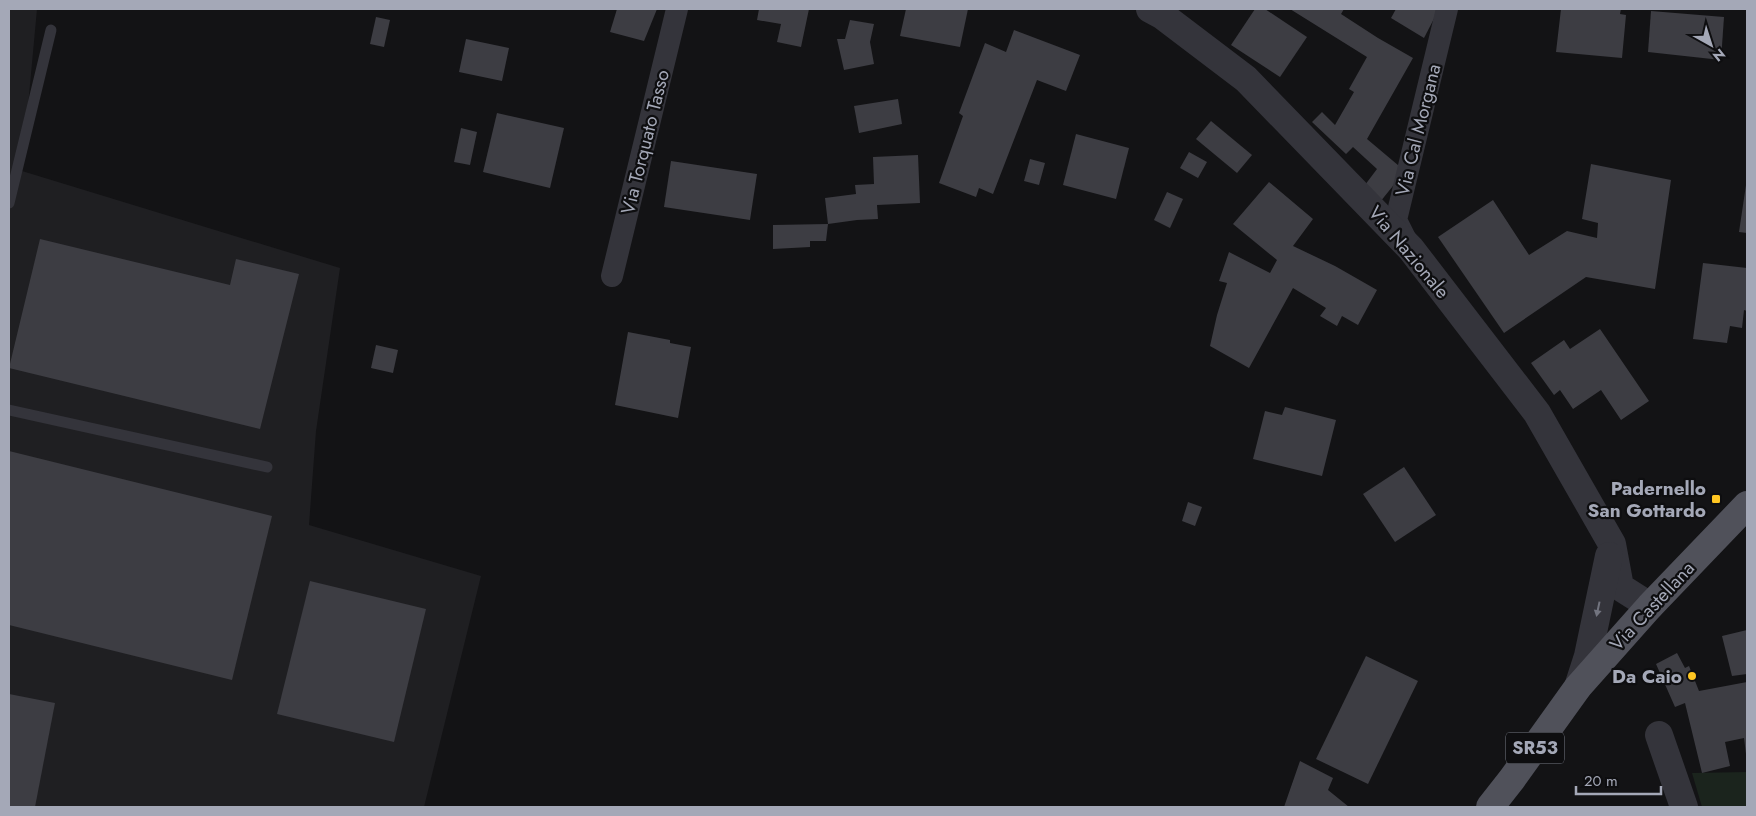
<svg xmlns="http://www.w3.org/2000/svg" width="1756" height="816" viewBox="0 0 1756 816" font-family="Jost,sans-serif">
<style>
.built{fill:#1f1f22}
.green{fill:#1b241d}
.building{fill:#3d3d43}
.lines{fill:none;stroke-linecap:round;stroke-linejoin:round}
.service{stroke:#34343b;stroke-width:11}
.minor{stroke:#34343b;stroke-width:22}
.tertiary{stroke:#34343b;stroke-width:28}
.primary{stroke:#50515a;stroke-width:28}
.oneway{fill:#72747f}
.poi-dot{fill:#ffc622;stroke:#0e0e10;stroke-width:2}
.labels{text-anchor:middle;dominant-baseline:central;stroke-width:4.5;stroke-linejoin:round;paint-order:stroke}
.shield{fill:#0e0e10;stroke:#777a85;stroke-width:1}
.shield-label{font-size:18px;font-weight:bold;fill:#a4a8b7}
.street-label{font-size:19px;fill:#a4a8b7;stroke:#0e0e10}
.poi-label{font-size:19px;font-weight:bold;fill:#a4a8b7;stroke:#0e0e10;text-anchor:end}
</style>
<rect width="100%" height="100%" fill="#131315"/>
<path class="built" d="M9,9H37L22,171L340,268L316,431L309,525L481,576L424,807H9Z"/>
<path class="green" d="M1747,772V807H1702L1692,773Z"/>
<g class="building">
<path d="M617,9H657L644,41L610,32Z"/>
<path d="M759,9H809L801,47L777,42L781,24L757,20Z"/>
<path d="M906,9H968L960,47L900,36Z"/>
<path d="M1255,9H1265L1307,37L1280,77L1231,45Z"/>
<path d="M1290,9H1344L1341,14L1378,38L1413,58L1367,139L1405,171L1380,202L1362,189L1377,169L1353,147L1346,154L1312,122L1322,112L1335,125L1354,92L1349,89L1367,57Z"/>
<path d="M1396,9H1439L1424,38L1391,18Z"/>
<path d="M1561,9H1621L1620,14L1626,15L1622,58L1556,52Z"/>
<path d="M1651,11L1724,17L1721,60L1648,52Z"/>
<path d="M376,17L390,20L384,47L370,44Z"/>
<path d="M850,20L874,24L870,42L874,64L844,70L837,39H845Z"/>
<path d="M1014,30L1080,55L1066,91L1037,80L993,194L979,188L976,197L939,183L963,116L959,113L985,43L1006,52Z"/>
<path d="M466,39L509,48L502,81L459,72Z"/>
<path d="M898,99L902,124L859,133L854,106Z"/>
<path d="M497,113L564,128L550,188L483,172Z"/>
<path d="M1211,121L1252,155L1237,173L1196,139Z"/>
<path d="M461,128L477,132L470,165L454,162Z"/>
<path d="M1076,134L1129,148L1116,199L1063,185Z"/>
<path d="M1189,152L1207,162L1198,178L1180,168Z"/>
<path d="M918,155L920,203L877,205L878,219L857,220L828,224L826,241H810V247L773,249V225L828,224L825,198L856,194L855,185L874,184L873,157Z"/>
<path d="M1030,159L1045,163L1039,185L1024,181Z"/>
<path d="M671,161L757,174L750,220L664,207Z"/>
<path d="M1591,164L1671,180L1655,289L1586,277L1504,333L1438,237L1493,200L1529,255L1567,231L1597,238L1598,223L1582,219Z"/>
<path d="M1269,182L1313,219L1293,246L1335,266L1377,290L1358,325L1342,316L1337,326L1320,316L1326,308L1293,288L1249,368L1210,346L1217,315L1227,283L1219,281L1229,252L1270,273L1277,260L1233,224Z"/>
<path d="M1746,185H1747V233L1739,232Z"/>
<path d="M1167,192L1183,199L1170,228L1154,220Z"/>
<path d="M40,239L230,285L236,259L299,274L260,429L9,368Z"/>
<path d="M1703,263L1747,268V311L1744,310L1742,328L1730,326L1727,343L1693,339Z"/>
<path d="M1600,329L1649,401L1621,420L1601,390L1573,409L1560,390L1554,395L1531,363L1564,340L1570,349Z"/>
<path d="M628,332L670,340V343L691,347L678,418L615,405Z"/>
<path d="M376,345L398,350L393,373L371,368Z"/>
<path d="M1285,407L1336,420L1322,476L1253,459L1265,411L1282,415Z"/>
<path d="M9,451L272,516L232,680L9,625Z"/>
<path d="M1404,467L1436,515L1395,542L1363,494Z"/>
<path d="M1188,502L1202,507L1195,526L1182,521Z"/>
<path d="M310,581L426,609L394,742L277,714Z"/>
<path d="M1747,630V674L1732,676L1722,636Z"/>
<path d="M1677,653L1685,668L1689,666L1699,691L1747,682V754H1746L1744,738L1725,742L1730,766L1702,773L1685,703L1675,707L1656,664Z"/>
<path d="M1366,656L1418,681L1368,784L1316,759Z"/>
<path d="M9,694L55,703L35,807H9Z"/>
<path d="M1300,761L1333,778L1328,790L1349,807H1284Z"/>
</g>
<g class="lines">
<g class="service">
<path d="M9,203L51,30"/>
<path d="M9,410L267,467"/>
</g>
<g class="minor">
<path d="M1407,242L1396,220L1447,9"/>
<path d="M612,276L677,9"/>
</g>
<g class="tertiary">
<path d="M1150,9L1163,16L1246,79L1411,249L1537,413L1612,544L1620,587L1650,606"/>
<path d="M1578,687L1588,656L1609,556"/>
<path d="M1659,735L1684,807"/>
</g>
<path class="primary" d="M1490,807L1512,779L1578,687L1650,606L1747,505"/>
</g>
<defs><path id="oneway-solid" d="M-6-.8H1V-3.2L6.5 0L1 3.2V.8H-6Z" transform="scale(1.25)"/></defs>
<use class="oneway" href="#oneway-solid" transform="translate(1598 609) rotate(102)"/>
<g class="poi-dot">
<rect x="1711" y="494" width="10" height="10" rx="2.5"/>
<circle cx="1692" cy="676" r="5"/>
</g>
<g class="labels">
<rect class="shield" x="1506" y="732.5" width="58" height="31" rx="4"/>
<g class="shield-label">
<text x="1535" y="748">SR53</text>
</g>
<g class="street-label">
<text transform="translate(1418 130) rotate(-76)">Via Cal Morgana</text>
<text transform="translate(645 142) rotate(-76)">Via Torquato Tasso</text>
<text transform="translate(1409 252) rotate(50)">Via Nazionale</text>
<text transform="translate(1652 606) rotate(-47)">Via Castellana</text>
</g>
<g class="poi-label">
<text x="1706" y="488">Padernello<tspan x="1706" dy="22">San Gottardo</tspan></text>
<text x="1682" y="676">Da Caio</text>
</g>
</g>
<rect width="1756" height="816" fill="none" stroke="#a4a8b7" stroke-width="20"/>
<g transform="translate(1711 45) rotate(141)" stroke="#0e0e10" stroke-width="4" paint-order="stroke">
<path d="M0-4L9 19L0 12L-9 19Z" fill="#a4a8b7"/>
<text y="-8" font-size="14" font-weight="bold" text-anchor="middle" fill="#a4a8b7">N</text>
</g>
<path d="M1576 786v8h85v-8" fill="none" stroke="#a4a8b7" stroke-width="2.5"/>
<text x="1584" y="786" font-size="15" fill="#a4a8b7" stroke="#0e0e10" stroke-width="4" paint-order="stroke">20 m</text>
</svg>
